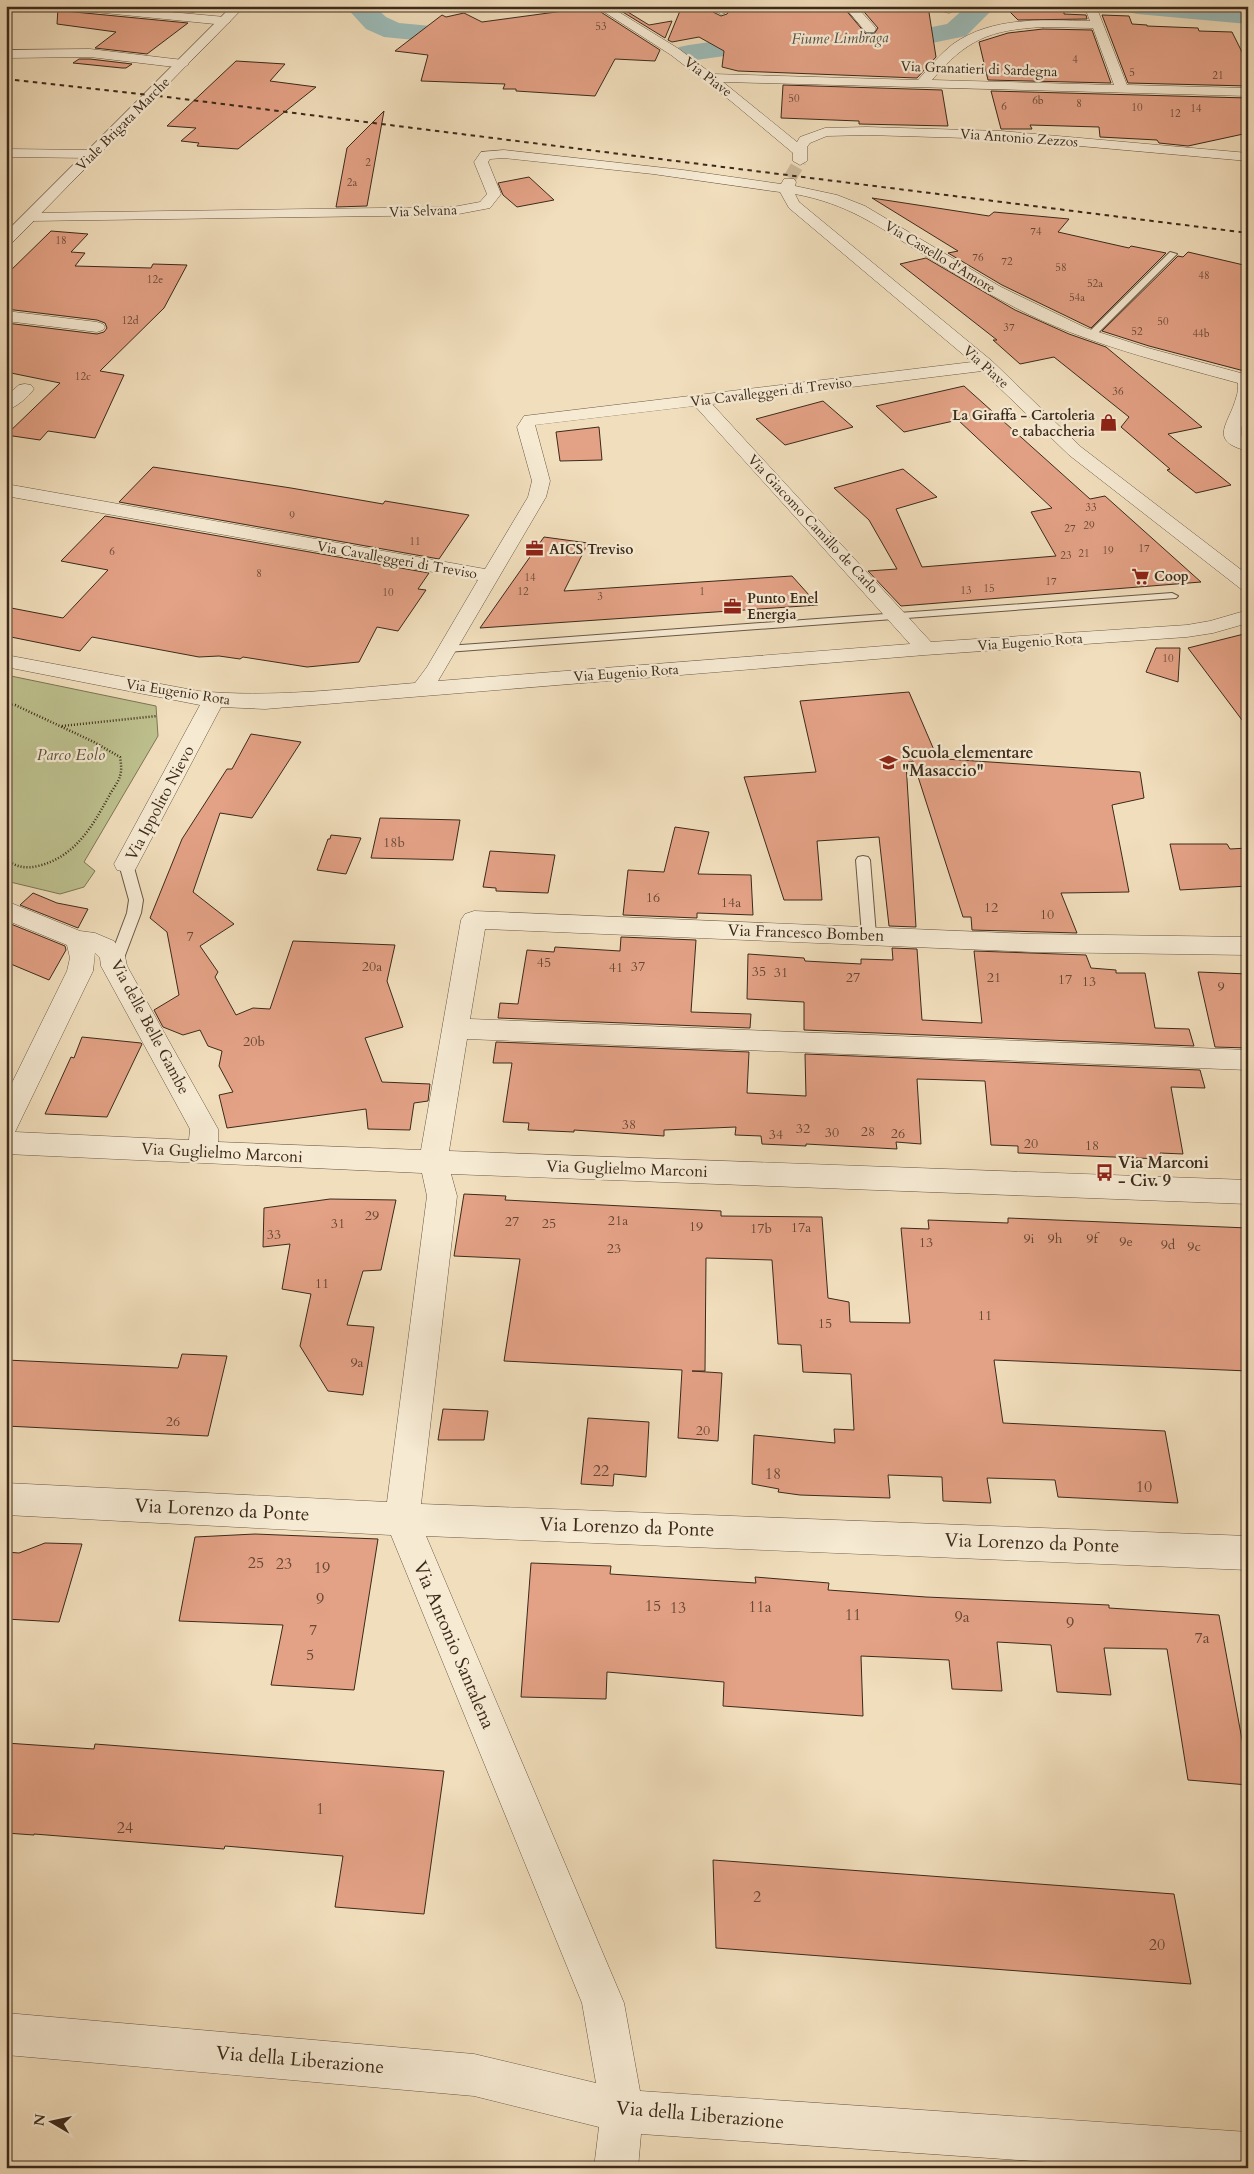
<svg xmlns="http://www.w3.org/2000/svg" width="1254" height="2174" viewBox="0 0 1254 2174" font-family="Cardo,serif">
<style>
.green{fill:#bdc08e;stroke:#7c7554}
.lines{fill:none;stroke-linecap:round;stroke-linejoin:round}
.river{fill:#9cbbb8;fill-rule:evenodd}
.building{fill:#e3a185;stroke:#3c2a1b}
.street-tunnel{stroke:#cdba9c;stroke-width:13;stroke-dasharray:13 6;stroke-linecap:butt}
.lane-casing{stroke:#695743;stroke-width:2}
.street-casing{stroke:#695743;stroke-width:1}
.secondary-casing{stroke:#3c2a1b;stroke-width:1}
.path{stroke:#3c2a1b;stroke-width:2.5;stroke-dasharray:1 2;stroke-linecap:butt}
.lane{fill:#f6ead3;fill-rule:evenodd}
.street{fill:#f6ead3;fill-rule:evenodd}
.secondary{fill:#f6ead3;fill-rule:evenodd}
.rail{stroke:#3c2a1b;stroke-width:2;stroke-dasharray:4.5 4.5;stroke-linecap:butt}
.labels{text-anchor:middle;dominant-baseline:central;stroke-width:4.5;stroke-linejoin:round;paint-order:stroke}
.far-number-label{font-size:11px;fill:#664836}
.far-street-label{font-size:14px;fill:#3c2a1b;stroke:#f6ead3}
.far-poi-label{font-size:14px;font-weight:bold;fill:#3c2a1b;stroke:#f6ead3;text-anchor:start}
.number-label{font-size:14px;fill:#664836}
.far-water-label{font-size:15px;font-style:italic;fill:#544e42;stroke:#f6ead3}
.poi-label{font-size:16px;font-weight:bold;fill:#3c2a1b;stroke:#f6ead3;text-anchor:start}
.park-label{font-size:16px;font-style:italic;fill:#5c5038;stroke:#f6ead3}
.street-label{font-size:16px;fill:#3c2a1b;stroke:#f6ead3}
.near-number-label{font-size:16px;fill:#664836}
.near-street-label{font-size:19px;fill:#3c2a1b;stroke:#f6ead3}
</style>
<rect width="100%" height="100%" fill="#f1debc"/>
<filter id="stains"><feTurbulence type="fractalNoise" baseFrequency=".004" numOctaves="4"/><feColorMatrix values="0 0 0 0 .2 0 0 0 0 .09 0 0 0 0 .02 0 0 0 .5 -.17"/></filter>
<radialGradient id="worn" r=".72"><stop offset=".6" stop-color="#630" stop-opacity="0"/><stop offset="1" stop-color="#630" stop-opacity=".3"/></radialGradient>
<path class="green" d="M6,675L156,706L158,736L84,862L95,871L84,887L60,894L6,881Z"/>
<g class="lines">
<g class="river">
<path d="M345,6H374L386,17L399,23L506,33L516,35L520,41L516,47L506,49L384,37L366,29Z"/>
<path d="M967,6H996L966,36L927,44H839L790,47L689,61L679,59L675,53L679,47L689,45L790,31L839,28H927L947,24Z"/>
<path d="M1124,6L1248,8V24L1137,14L1128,12Z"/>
</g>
</g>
<g class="building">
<path d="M127,6H202L194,12Z"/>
<path d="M613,6H618L649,25L672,21L665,38Z"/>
<path d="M682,6L715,7L713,12L721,16L727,14L731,8L766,10L844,8L866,34H874L878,28L859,6H928L936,57L917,78L738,71L722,67L724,51L699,37L672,42L668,40Z"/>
<path d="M593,7L660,50L655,61L615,59L595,96L516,91V89H503L505,84L421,81L428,55L395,51L442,15L446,17L464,13L482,22Z"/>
<path d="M58,8L64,11L188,23L147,54L95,48L116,32L57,24Z"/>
<path d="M1006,8L1064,10V14L1086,15L1087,19L1018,20Z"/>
<path d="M1102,15L1129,16L1132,24L1147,25V26L1198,28L1199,31L1232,32L1248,64V86L1128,83Z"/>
<path d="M1043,29L1092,30L1111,83L988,80L979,42L1008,33Z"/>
<path d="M79,59H90L132,64L126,68H122L73,63Z"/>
<path d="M236,61L285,64L270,81L316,87L238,149L197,146L199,143L181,141L196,128L167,126Z"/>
<path d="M783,85L942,90L948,126L859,124V121L781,118Z"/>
<path d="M991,91L1248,98V133L1188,146L1159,143L1157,140L1100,137L1099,127L1030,125L1032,129H1001Z"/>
<path d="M384,111L367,206L336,207L347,148Z"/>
<path d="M529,177L554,200L517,207L503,195L498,183Z"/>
<path d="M872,198L989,216L994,212L1069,219L1058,232L1129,248L1131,246L1166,253L1091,328L1002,285L948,253L958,251Z"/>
<path d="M51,231L88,234L71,252L85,253L75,266L151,268L153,264L187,265L164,308L100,371L124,375L95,438L48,431L40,440L6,435L60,383L6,372V323L97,334L104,332L107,328L105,323L97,320L6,309V275Z"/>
<path d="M1188,252L1248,266V372L1149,346L1102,331L1178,256L1183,257Z"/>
<path d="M926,258L1015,310L1069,334L1106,347L1202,427L1168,434L1231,485L1196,493L1167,470L1170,469L1121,427L1129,417L1054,357L1020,364L993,340H997L900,264Z"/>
<path d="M964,386L1090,499L1105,496L1201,582L901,606L868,571L897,569L869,520L834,488L903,469L937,497L896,509L922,567L1056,556L1031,512L1052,508L958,420L904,432L876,406Z"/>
<path d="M823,401L853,427L785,445L756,419Z"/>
<path d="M599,427L602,460L560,461L556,432Z"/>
<path d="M153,467L291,488L383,504L385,501L469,515L439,559L119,502Z"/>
<path d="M105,516L429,573L418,589L426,590L398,631L377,627L359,662L307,667L243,657L240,659L219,656L199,657L92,637L80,651L6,636V607L63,618L108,570L61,561Z"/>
<path d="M544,537L588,543L564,591L792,576L818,605L480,628Z"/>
<path d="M1248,633V728L1188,648Z"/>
<path d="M1156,648H1180L1178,682L1146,672Z"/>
<path d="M909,692L937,757L930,758L1140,772L1144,798L1112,805L1129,892L1061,893L1077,933L972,930L971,917H963L913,761L906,763L916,927L889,926L879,837L817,841L822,900H784L744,777L816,772L800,701Z"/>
<path d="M251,734L301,742L252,818L220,813L193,892L234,924L200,946L218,972L215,977L236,1015L253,1008L270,1009L293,941L395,945L387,981L403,1027L365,1038L382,1082L430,1084L428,1101L414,1103L410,1130L368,1129L366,1109L227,1128L219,1095L233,1092L219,1066L222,1051L208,1046L200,1030L183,1035L163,1027L154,1010L179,995L167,932L150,918L182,839L227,769H232Z"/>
<path d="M380,818L460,820L453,860L371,858Z"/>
<path d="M675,827L709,832L698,874L751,875L753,915L697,913V918L623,915L628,870L664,872Z"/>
<path d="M331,835L361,838L346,874L317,870L328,839H330Z"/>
<path d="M1170,844H1227L1230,849L1248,848V886L1180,890Z"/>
<path d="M490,851L555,855L548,893L496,891V888L483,887Z"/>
<path d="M33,893L57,903L88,909L78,928L20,905Z"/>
<path d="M6,922L65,946L66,950L49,980L6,962Z"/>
<path d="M621,937L696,940L691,1012L751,1014L750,1028L498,1018L500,1003L518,1004L527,950L554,952L555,947L620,951Z"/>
<path d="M892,948L917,949L922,1020L982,1023L974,951L1086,955L1091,968L1116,970V973H1145L1155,1028L1189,1029L1194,1046L804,1030V1002L747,999L748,954L804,958L805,961L861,964V959L893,960Z"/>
<path d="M1198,972L1248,974V1048L1215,1047Z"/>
<path d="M82,1037L141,1043L142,1044L107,1117L45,1114L71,1057L74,1058Z"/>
<path d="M496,1042L749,1052L747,1093L806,1096L805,1054L1200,1070L1205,1088L1171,1087L1183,1154L1160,1153L1161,1159L1018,1153V1146L991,1145L985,1081L917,1079L921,1144L896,1142L897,1149L806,1144V1146L762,1144L761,1136L735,1135L736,1127L664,1130V1136L574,1130V1132L528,1130L529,1123L503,1122L512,1063H493Z"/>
<path d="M464,1194L506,1196L505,1200L721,1211V1216L822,1217L828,1298L849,1302L850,1322L910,1323L901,1228L929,1229L928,1220L1008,1223V1218L1248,1228V1371L994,1360L1003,1423L1165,1431L1178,1503L1058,1497L1055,1480L987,1478L991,1503L943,1501L942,1477L888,1475L890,1498L800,1495L778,1492L779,1489L752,1484L754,1435L835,1443L834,1429L854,1430L851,1374L803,1372L801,1345L778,1344L772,1260L706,1258L705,1371H692L722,1373L718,1441L678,1438L682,1370L504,1361L520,1259L454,1256Z"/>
<path d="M330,1199L396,1200L381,1270L363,1271L347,1325L374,1327L363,1395L328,1391L300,1346L311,1294L282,1289L290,1244L263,1247L264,1208Z"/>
<path d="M182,1354L227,1356L208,1436L6,1426V1360L178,1368Z"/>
<path d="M443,1409L488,1411L484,1440H438Z"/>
<path d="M588,1418L649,1422L646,1477L614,1474L613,1486L581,1484Z"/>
<path d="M255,1534L378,1539L354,1690L271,1685L283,1625L179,1621L195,1537Z"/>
<path d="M45,1543L82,1544L59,1622L6,1619V1552L19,1553Z"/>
<path d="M531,1563L611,1566L610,1574L756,1583L755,1577L829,1583L828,1590L926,1597L1109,1605V1608L1219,1615L1248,1772V1785L1188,1780L1167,1649L1104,1648L1111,1695L1057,1692L1051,1645L997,1642L1002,1691L952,1689L949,1660L861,1656L863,1716L723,1706L724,1682L607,1672L606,1699L521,1697Z"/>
<path d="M6,1743L94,1749L95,1744L444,1771L424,1914L335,1907L343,1856L225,1846L224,1849L34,1834V1835L6,1833Z"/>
<path d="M713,1860L1174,1894L1191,1984L716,1948Z"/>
</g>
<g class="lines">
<path class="street-tunnel" d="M790,178L800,161"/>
<defs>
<g id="lane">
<path d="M1170,252L1177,254L1094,337H1088V333Z"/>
<path d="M1172,593L1178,596L1176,598L447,652L441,649L447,646Z"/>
<path d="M863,856L868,857L870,860L876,935L874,938H864L862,935L856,860L858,857Z"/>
<path d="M126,859L131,861L133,864L143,900L141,913L121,966L119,970H109L107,966L127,913L129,900L119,864L121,861Z"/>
</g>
<g id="street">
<path d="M58,6H104L225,17L231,21L225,25L64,9Z"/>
<path d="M595,6H609L679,49L712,74L918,80C929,68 940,54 953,44C993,16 1044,20 1090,21L1085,8L1086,6H1096L1127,85L1248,88V96L723,82L797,142L800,137L825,128L867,127L1001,131L1248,153V161L1001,139L867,135L827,136L810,143L807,147V161L800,165L793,161V153L732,102L671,55ZM1043,27L1093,28L1114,85L932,80C967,39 989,30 1043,27Z"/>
<path d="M718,6H730L725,13L721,14L715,11Z"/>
<path d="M844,6H856L874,26L876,29L874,32H866Z"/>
<path d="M939,6H952L955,10L949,13L945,12Z"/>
<path d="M1219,6H1248V12L1225,9Z"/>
<path d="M90,49L183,60L189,64L183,68L90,57L6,58V50Z"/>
<path d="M6,149L92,150L99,154L92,158L6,157Z"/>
<path d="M504,150L683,170L781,184L784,179H794L796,182L795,186L837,195L865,206L1001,287L1086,328L1148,348L1248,375V412L1241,428V435L1248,440V451C1207,441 1229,424 1236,398C1238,393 1238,388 1238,383C1162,362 1086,344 1016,308C983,291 952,272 921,253C876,225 848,204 795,194L799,202L992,361L1081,447L1248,575V591L1241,589L1069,455L982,371L712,404L931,642L1187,625L1210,621L1248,610V623L1213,633L1187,637L925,655L265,709L221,707L135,870L126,872L117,870L114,864L200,705L6,667V655L198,691C271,698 343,689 415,683L427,667L478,580L6,496V484L485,569L528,497L532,481L517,427L524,416L972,362L789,208L780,192L772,191L653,174L504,158L490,159L488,162L501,194L490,208L453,215L30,221L25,220L23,217L25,214L30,213L453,207L480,202L487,194L474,162L481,152ZM695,406L910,644L438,681L546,497L550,481L535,425Z"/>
<path d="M6,311L97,322L103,324L105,327L103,330L97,332L6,321Z"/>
<path d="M25,384L31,385L34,389C28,397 16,408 6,410V396L19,385Z"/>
<path d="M6,901L80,931L95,933L114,941L125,956L127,966L218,1129V1142L421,1150L461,920L465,914L474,911L1033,934L1248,937V955L1033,952L485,929L470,1019L1248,1050V1070L467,1039L449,1151L1248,1180V1204L451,1174L457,1196L421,1504L1248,1536V1570L426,1536L624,2003L640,2091L1248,2132V2168H1134L641,2134L638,2168H594L599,2127L474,2096L6,2055V2013L474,2054L596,2083L582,2003L391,1535L6,1515V1483L387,1502L427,1196L422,1173L6,1154V1095L67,971L70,958L67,945L6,920ZM95,953L100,958L101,966L190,1129L189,1140L15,1132L93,971Z"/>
</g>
<path id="secondary" d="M232,6H245L11,244L6,245V232Z"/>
</defs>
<use href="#lane" class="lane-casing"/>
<use href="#street" class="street-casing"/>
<use href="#secondary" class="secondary-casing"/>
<g class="path">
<path d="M6,704L15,705L94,742L120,757C121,763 122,770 120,776C118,783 112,790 109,796C92,827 75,857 38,866C26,869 15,867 6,859"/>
<path d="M62,726L157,716"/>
</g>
<use href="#lane" class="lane"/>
<use href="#street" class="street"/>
<use href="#secondary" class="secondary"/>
<path class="rail" d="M6,79L167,97L1248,233"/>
</g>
<defs>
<symbol id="shop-bare" viewBox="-9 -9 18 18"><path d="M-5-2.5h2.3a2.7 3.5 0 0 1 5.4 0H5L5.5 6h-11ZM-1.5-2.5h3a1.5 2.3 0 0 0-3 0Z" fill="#8f2418" stroke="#f6ead3" stroke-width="2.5" paint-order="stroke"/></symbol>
<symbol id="office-bare" viewBox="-9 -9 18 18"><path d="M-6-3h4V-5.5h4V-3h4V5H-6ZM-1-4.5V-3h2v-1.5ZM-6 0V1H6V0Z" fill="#8f2418" stroke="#f6ead3" stroke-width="2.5" paint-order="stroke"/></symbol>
<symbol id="supermarket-bare" viewBox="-9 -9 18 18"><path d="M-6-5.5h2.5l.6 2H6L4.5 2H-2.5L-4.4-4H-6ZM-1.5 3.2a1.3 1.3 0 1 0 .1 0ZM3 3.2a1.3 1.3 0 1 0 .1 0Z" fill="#8f2418" stroke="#f6ead3" stroke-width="2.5" paint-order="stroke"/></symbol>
<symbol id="school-bare" viewBox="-9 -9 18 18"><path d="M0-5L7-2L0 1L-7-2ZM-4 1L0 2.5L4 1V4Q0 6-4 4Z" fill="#8f2418" stroke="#f6ead3" stroke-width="2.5" paint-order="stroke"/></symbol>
<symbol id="bus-bare" viewBox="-9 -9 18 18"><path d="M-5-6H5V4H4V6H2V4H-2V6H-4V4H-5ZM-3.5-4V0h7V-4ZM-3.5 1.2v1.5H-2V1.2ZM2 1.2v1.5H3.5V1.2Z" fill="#8f2418" stroke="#f6ead3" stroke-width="2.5" paint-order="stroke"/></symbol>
</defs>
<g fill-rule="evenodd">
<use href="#shop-bare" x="1096" y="410" width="25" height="25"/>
<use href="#office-bare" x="522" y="536" width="25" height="25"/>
<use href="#supermarket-bare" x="1128" y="564" width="25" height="25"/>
<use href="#office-bare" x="720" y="594" width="25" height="25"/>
<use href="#school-bare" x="876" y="750" width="25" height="25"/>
<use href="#bus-bare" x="1092" y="1160" width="25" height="25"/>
</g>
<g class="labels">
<g class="far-number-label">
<text x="601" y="26">53</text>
<text x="1075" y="59">4</text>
<text x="1132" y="72">5</text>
<text x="1218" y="75">21</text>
<text x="794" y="98">50</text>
<text x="1038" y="100">6b</text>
<text x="1079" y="103">8</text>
<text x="1004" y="106">6</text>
<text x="1137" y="107">10</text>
<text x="1196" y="108">14</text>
<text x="1175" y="113">12</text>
<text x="368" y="162">2</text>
<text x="352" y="182">2a</text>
<text x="1036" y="231">74</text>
<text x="61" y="240">18</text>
<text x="978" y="257">76</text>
<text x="1007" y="261">72</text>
<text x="1061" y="267">58</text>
<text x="1204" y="275">48</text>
<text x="155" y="279">12e</text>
<text x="1095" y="283">52a</text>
<text x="1077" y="297">54a</text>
<text x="130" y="320">12d</text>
<text x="1163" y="321">50</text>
<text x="1009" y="327">37</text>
<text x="1137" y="331">52</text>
<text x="1201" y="333">44b</text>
<text x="83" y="376">12c</text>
<text x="1118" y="391">36</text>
<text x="1091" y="507">33</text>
<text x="292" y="515">9</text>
<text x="1089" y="525">29</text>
<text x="1070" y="528">27</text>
<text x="415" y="541">11</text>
<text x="1144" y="548">17</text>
<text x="1108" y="550">19</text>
<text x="112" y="551">6</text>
<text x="1084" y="553">21</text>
<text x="1066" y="555">23</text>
<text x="259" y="573">8</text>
<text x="530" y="577">14</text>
<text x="1051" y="581">17</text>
<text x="989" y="588">15</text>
<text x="966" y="590">13</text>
<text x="523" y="591">12</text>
<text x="702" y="591">1</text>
<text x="388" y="592">10</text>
<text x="600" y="596">3</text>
<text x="1168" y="658">10</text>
</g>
<g class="far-street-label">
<text transform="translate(979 69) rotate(2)">Via Granatieri di Sardegna</text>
<text transform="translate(708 77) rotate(37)">Via Piave</text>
<text transform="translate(123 124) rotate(-45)">Viale Brigata Marche</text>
<text transform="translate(1019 138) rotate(4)">Via Antonio Zezzos</text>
<text transform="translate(423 211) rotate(-2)">Via Selvana</text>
<text transform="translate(940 257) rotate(31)">Via Castello d'Amore</text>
<text transform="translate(986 367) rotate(42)">Via Piave</text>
<text transform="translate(771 392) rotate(-7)">Via Cavalleggeri di Treviso</text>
<text transform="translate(813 524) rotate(47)">Via Giacomo Camillo de Carlo</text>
<text transform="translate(397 560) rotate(10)">Via Cavalleggeri di Treviso</text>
<text transform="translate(1030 642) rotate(-4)">Via Eugenio Rota</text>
<text transform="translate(626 673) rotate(-4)">Via Eugenio Rota</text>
<text transform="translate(178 692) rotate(9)">Via Eugenio Rota</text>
</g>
<g class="far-poi-label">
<text x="1095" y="415" text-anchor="end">La Giraffa - Cartoleria<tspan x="1095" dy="16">e tabaccheria</tspan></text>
<text x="549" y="549">AICS Treviso</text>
<text x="1154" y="576">Coop</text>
<text x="747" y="598">Punto Enel<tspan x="747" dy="16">Energia</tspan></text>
</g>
<g class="number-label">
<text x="394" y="842">18b</text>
<text x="653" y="897">16</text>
<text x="731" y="902">14a</text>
<text x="991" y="907">12</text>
<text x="1047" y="914">10</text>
<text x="190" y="936">7</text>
<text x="544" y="962">45</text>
<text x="372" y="966">20a</text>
<text x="638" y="966">37</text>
<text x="616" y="967">41</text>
<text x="759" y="971">35</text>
<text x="781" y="972">31</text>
<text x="853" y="977">27</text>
<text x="994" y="977">21</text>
<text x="1065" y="979">17</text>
<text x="1089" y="981">13</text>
<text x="1221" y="986">9</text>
<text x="254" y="1041">20b</text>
<text x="629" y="1124">38</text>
<text x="803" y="1128">32</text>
<text x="868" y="1131">28</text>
<text x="832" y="1132">30</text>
<text x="898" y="1133">26</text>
<text x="776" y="1134">34</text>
<text x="1031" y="1143">20</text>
<text x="1092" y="1145">18</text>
<text x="372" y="1215">29</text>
<text x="618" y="1220">21a</text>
<text x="512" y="1221">27</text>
<text x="338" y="1223">31</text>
<text x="549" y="1223">25</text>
<text x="696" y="1226">19</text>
<text x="801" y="1227">17a</text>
<text x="761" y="1228">17b</text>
<text x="274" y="1234">33</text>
<text x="1029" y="1238">9i</text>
<text x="1055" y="1238">9h</text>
<text x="1092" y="1238">9f</text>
<text x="1126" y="1241">9e</text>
<text x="926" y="1242">13</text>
<text x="1168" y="1244">9d</text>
<text x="1194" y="1246">9c</text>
<text x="614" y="1248">23</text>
<text x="322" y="1283">11</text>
<text x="985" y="1315">11</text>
<text x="825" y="1323">15</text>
<text x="357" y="1362">9a</text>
<text x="173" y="1421">26</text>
<text x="703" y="1430">20</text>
</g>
<g class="far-water-label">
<text transform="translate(840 38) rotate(-1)">Fiume Limbraga</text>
</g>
<g class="poi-label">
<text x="902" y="753">Scuola elementare<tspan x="902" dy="18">"Masaccio"</tspan></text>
<text x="1118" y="1163">Via Marconi<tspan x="1118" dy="18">- Civ. 9</tspan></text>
</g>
<g class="park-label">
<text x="71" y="755">Parco Eolo</text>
</g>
<g class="street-label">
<text transform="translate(160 803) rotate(-62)">Via Ippolito Nievo</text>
<text transform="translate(806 933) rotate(2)">Via Francesco Bomben</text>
<text transform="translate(150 1027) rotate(62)">Via delle Belle Gambe</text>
<text transform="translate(222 1153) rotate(3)">Via Guglielmo Marconi</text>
<text transform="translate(627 1169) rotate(2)">Via Guglielmo Marconi</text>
</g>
<g class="near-number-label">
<text x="601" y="1471">22</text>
<text x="773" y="1474">18</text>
<text x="1144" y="1487">10</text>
<text x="256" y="1563">25</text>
<text x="284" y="1564">23</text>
<text x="322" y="1568">19</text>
<text x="320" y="1599">9</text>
<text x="653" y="1606">15</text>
<text x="760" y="1607">11a</text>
<text x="678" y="1608">13</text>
<text x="853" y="1615">11</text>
<text x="962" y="1617">9a</text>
<text x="1070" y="1623">9</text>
<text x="313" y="1630">7</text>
<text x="1202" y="1638">7a</text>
<text x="310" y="1655">5</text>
<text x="320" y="1809">1</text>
<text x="125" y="1828">24</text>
<text x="757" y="1897">2</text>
<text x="1157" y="1945">20</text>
</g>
<g class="near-street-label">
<text transform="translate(222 1510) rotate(3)">Via Lorenzo da Ponte</text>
<text transform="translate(627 1527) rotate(2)">Via Lorenzo da Ponte</text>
<text transform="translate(1032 1543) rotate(2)">Via Lorenzo da Ponte</text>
<text transform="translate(454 1645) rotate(67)">Via Antonio Santalena</text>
<text transform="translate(300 2060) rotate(5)">Via della Liberazione</text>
<text transform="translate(700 2115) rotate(5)">Via della Liberazione</text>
</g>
</g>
<rect width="1254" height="2174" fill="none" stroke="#f1debc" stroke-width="25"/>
<rect x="8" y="8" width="1239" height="2159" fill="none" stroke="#3c2a1b" stroke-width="2.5"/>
<rect x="12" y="12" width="1229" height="2149" fill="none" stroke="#3c2a1b"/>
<g transform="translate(52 2122) rotate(279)" stroke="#f6ead3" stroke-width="4" paint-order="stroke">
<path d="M0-4L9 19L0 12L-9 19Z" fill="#3c2a1b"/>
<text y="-8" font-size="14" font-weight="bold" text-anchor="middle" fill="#3c2a1b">N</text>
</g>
<rect width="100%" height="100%" filter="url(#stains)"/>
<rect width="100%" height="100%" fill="url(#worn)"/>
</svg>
